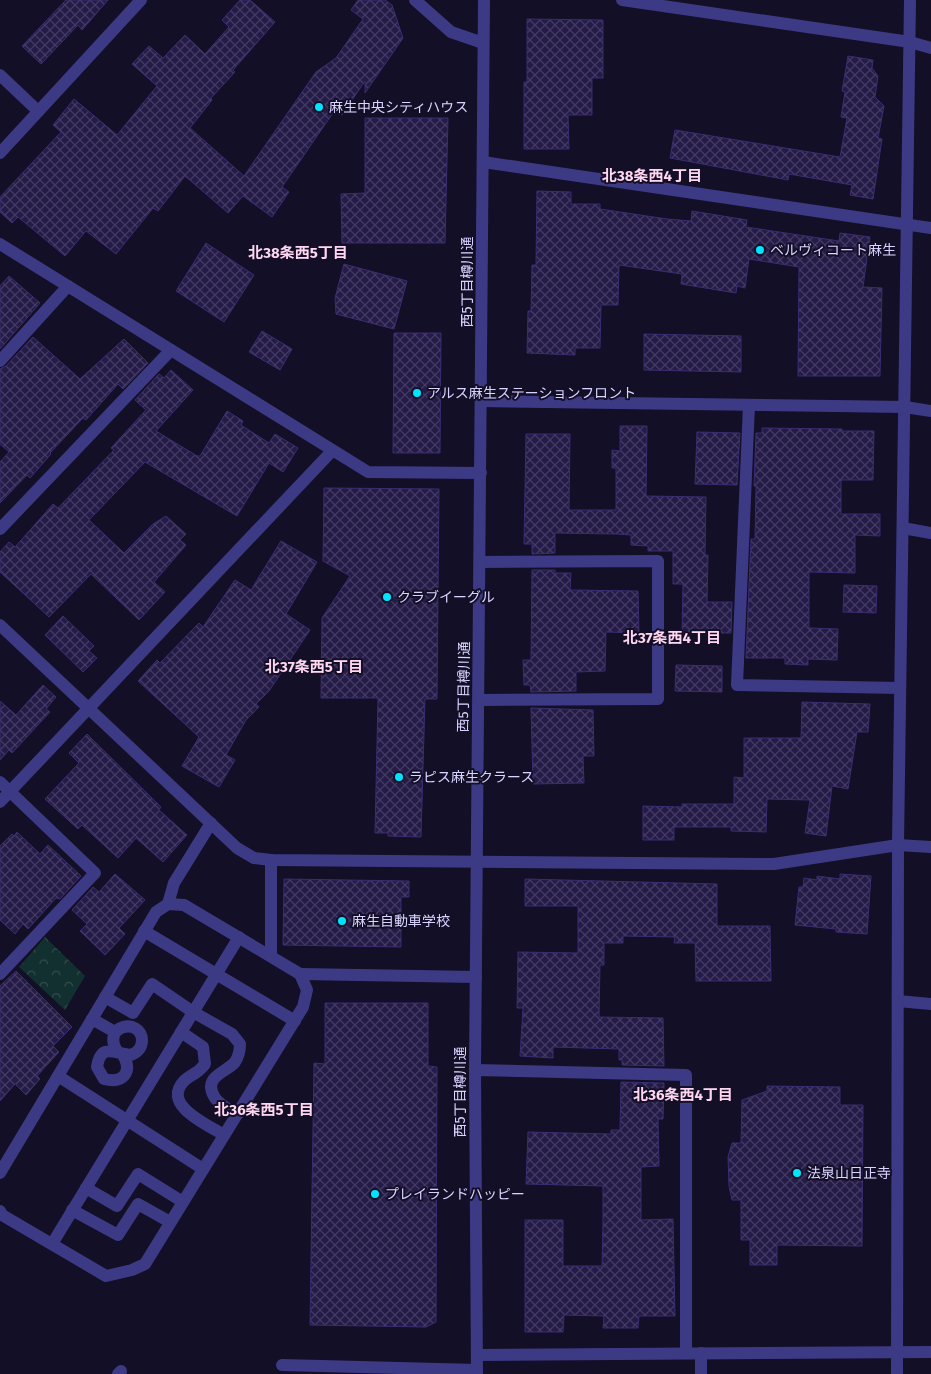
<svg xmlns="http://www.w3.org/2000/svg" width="931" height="1374" viewBox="0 0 931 1374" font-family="'Fira Sans','Noto Sans JP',sans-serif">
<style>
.park{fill:url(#park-crowns)}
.building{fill:url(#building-cross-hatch);stroke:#3b2d73}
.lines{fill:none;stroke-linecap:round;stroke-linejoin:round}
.minor{stroke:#3d3a85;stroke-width:12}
.poi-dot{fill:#00e5ff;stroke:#130f26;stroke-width:2}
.labels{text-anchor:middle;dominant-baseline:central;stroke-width:4;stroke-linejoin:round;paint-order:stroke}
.poi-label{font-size:14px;fill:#d9d4ff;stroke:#130f26;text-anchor:start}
.street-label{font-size:14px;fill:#d9d4ff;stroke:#130f26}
.neighbourhood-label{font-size:15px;font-weight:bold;fill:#ffd6f0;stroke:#130f26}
</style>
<defs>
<pattern id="park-crowns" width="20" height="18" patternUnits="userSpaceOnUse" patternTransform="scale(1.25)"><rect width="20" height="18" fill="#12302f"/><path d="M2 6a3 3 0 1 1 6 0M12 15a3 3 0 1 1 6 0" fill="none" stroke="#344d4e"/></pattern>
<pattern id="building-cross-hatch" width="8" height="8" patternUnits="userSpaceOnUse" patternTransform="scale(1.25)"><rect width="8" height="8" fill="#241b47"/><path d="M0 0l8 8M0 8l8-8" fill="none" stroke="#433b63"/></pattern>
</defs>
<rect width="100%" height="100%" fill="#130f26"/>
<path class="park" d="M45,937L85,976L65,1010L19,967Z"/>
<g class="building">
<path d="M66,0H108L82,30L78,25L41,64L22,46Z"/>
<path d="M240,0H250L275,22L233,70L235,72L211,98L212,100L190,128L244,176L316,72L336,58L363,19L351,10L358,0H385L392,5L403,38L365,93V81L342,115L335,110L282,187L289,192L272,217L243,196L228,213L185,176L158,211L153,208L116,254L86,231L65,256L18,217L12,223L0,212V197L61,132L53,125L74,99L117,135L157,86L132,64L149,46L163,58L185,35L205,54L229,27L222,20Z"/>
<path d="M527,19L603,20V78H592V115H568L569,149H524V82H527Z"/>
<path d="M848,56L873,60L872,68L878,76L875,97L884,106L878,138L882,139L873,199L850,195L852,185L789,174L788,180L670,158L675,130L840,157L847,118L841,117L845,92L842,91Z"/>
<path d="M365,118H448L445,243H342L341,194L365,193Z"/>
<path d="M537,191L571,192V204H600V209L667,219L691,221L692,211L747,220L746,227L839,241L840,233L870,237L863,287L882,288L880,376H798L799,267L749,259L745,288L737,286L736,293L681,284L682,274L619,265L618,305H601L600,348H575V355L527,353L528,311H531L532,265H536Z"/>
<path d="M206,243L254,275L224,322L176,291Z"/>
<path d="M344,264L407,281L394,329L336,314L335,298Z"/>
<path d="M9,276L40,303L0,349V286Z"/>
<path d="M262,331L292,349L280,370L249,352Z"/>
<path d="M394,333H441L440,453H393Z"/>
<path d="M644,334L741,336V372L644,370Z"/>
<path d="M33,337L80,379L124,339L148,363L123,389L118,384L86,420L83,418L50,453L51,454L30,478L27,475L0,503V462L9,452L0,444V369L6,366Z"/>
<path d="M171,370L193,390L156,431L197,456H200L227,411L243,421L241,425L269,443L275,434L298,448L283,472L269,463L237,516L145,462L89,520L124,553L153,524L166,516L186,534L180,540L186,545L154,582L165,592L139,620L91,574L49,617L0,572V552L9,542L15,547L53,504L58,508L114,450L111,448L146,410L135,400L159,374L164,378Z"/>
<path d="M620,426H647L646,496L706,497L705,555H708L707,602H732L731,633H682L683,584H673V551H648V546L631,545V535L616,534L555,533V553L532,554V544H524L526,434H570L569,510H616V468H612V450L620,451Z"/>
<path d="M762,428L842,429V431H874L873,480H841V514H880V536L855,535V573L809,572V628L838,629L837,660L808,659V665L785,664V658H746L751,539H755L756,486H754L756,433H762Z"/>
<path d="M697,432L740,433L737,485L695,484Z"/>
<path d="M324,488L439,489L437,699H425L421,837L388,836V833H375L378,698H321L322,618L350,576L323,561Z"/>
<path d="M281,541L317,562L286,614L310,630L269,691L256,704L259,707L246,720L226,755L235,760L219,787L182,766L199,737L138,681L157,660L160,663L199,623L203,627L235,580L251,590Z"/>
<path d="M532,570H555V573H571L570,590L638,591L639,633L606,632L605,671L576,672V691L531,692L530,685H524L523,660H531Z"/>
<path d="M844,585L877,586L876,613L843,612Z"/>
<path d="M63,616L94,646L89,651L97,658L83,672L45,635Z"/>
<path d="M676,665L722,666V692L675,691Z"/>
<path d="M43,685L56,697L46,709L50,712L12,753L9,750L0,760V701L16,715Z"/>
<path d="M802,702L870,704L868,732H857L848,789L832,786L826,836L805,833L810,800L767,799L766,832L731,831V827H674V840H643V806L682,807V804H734V777L744,778V738H801Z"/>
<path d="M531,708L593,710L594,756H583L584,783L533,784Z"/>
<path d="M87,734L161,807L159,810L187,835L163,862L136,838L118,858L82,825L78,829L45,799L79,763L69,753Z"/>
<path d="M17,832L40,854L48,845L81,876L60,899L56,898L28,929L23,924L15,934L0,920V846L12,834L14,836Z"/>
<path d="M115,874L145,900L119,928L125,934L105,955L80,931L87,924L72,910L93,887L99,892Z"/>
<path d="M840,874L871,876L867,934L836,932V929L795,925L799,887H803L804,878L817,880V876L840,879Z"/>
<path d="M284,879L409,881V897H401V947L283,945Z"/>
<path d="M525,879L717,884V926H770L771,981H696L695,943H674L675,937L623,936V943H604V965H600L599,1017L663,1018L664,1066L622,1065V1060H619V1049L553,1047V1058L520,1056L523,1008H517L518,952L578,953V906H525Z"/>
<path d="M16,971L72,1027L53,1046L59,1052L37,1076L40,1079L26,1095L15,1084L0,1101V986Z"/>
<path d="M325,1003H428V1066L437,1067L436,1322L426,1327L310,1325L314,1063L325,1064Z"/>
<path d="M621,1082L664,1083V1085L663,1119H658L659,1166L641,1167V1220L673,1219L675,1316H639L638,1328H603L604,1316L564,1315L563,1332H525V1220H563V1266H602L603,1222V1186L526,1184L528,1132L611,1134V1130H620Z"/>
<path d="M767,1086L840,1087V1105H863L862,1246L777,1245V1265H750V1240H741V1200H732L729,1186L728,1157L732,1143H741L742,1100L767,1091Z"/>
</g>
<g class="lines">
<g class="minor">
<path d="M415,0L451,32L483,43"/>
<path d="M622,0L910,42L931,48"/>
<path d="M0,75L38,111"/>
<path d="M0,153L141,0"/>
<path d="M483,162L931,228"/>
<path d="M0,244L368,472L481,473"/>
<path d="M0,361L68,286"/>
<path d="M481,401L905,407L931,411"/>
<path d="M749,405L737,685L900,688"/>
<path d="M903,528L931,533"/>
<path d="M0,529L171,350"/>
<path d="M0,625L237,848L254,858L271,860L774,864L898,845L931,847"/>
<path d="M479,700L658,699V561L480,562"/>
<path d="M0,782L95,873L0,974"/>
<path d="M0,802L332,451"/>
<path d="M168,904L174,883L211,823"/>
<path d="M144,931L295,1021"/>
<path d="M271,956V860"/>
<path d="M300,974L476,977"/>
<path d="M105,997L133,1013L152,984L193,1012L232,1034L240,1044C240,1051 239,1056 235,1062C228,1072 201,1076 215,1098C219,1104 230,1110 237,1115"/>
<path d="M898,1001L931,1004"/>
<path d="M92,1019L115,1032"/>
<path d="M181,1032L203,1047L205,1064C197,1075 191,1074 184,1081C161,1105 208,1125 224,1135"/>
<path d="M117,1051C101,1025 141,1017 142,1040C142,1048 138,1052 131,1055C115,1054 101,1042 97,1067L104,1079C123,1084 133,1072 123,1055"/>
<path d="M475,1070L686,1075V1353"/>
<path d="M58,1076L203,1169"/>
<path d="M0,1173L156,912L168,904L184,905L300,974L307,990L303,1007L145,1264L132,1270L106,1276L2,1215L0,1211"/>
<path d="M86,1188L117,1206L138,1174L183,1202"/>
<path d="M72,1210L118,1235L138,1204L170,1222"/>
<path d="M52,1244L239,937"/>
<path d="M477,1355L931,1352"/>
<path d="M282,1365L477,1370"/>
<path d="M118,1374L121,1371"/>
<path d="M477,1374L475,1070L484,0"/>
<path d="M701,1374V1353"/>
<path d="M897,1374L898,845L910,0"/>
</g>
</g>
<g class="poi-dot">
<circle cx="319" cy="107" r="5"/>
<circle cx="760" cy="250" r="5"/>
<circle cx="417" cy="393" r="5"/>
<circle cx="387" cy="597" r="5"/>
<circle cx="399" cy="777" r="5"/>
<circle cx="342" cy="921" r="5"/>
<circle cx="797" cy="1173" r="5"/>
<circle cx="375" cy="1194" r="5"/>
</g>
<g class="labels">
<g class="poi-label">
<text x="329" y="107">麻生中央シティハウス</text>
<text x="770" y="250">ベルヴィコート麻生</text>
<text x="427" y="393">アルス麻生ステーションフロント</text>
<text x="397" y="597">クラブイーグル</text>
<text x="409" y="777">ラピス麻生クラース</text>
<text x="352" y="921">麻生自動車学校</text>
<text x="807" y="1173">法泉山日正寺</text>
<text x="385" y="1194">プレイランドハッピー</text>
</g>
<g class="street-label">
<text transform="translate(467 282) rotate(-90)">西5丁目樽川通</text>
<text transform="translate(464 687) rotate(-89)">西5丁目樽川通</text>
<text transform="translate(460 1092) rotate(-90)">西5丁目樽川通</text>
</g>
<g class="neighbourhood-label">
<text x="652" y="176">北38条西4丁目</text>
<text x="298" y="253">北38条西5丁目</text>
<text x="672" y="638">北37条西4丁目</text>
<text x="314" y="667">北37条西5丁目</text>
<text x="683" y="1095">北36条西4丁目</text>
<text x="264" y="1110">北36条西5丁目</text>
</g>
</g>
</svg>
